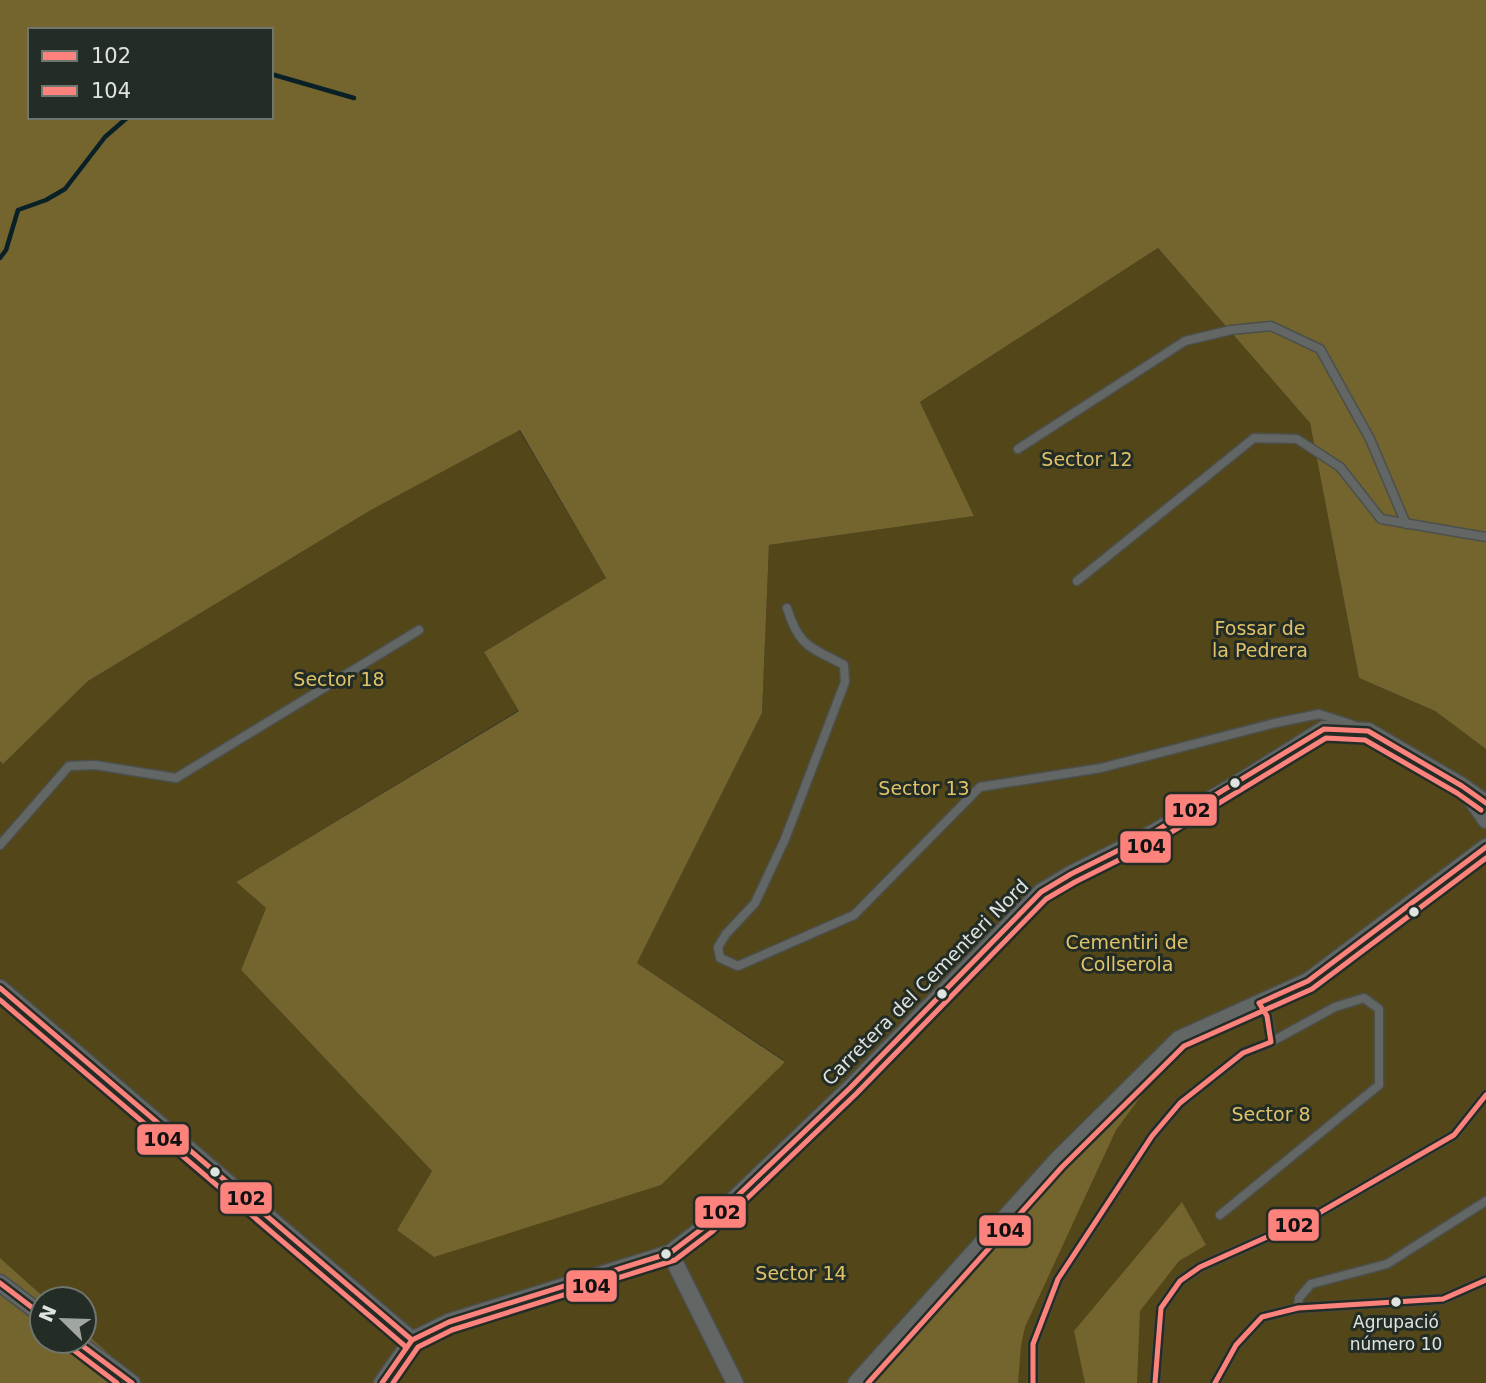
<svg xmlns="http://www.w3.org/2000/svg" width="1486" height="1383" viewBox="0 0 1486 1383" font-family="'DejaVu Sans',sans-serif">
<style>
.green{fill:#534619}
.forest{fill:#74642e;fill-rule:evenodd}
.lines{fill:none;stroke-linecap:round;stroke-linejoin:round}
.stream{stroke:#0a2027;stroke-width:4.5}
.lane-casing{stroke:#4c504d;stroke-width:11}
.street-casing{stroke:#4c504d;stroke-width:19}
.lane{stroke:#626664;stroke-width:8}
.street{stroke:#626664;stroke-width:16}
.bus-1-casing{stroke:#242c26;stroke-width:10}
.bus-2-casing{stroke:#242c26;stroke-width:10}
.bus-1{stroke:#fd827c;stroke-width:5}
.bus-2{stroke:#fd827c;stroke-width:5}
.bus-dot{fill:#dfe4e0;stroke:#242c26;stroke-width:2.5}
.labels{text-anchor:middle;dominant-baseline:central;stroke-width:6;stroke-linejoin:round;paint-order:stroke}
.bus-label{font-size:17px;fill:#dfe4e0;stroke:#242c26}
.park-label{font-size:19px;fill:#e0c268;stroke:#242c26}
.street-label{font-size:19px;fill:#dfe4e0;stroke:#242c26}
.line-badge{stroke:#242c26;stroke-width:2.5}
.pale-badge-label{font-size:19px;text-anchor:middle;font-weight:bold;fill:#111}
</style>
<rect width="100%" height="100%" fill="#2f3431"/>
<path class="green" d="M1158,248L1310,423L1359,678L1435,711L1486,749V1383H121L122,1366L84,1332V1299H46L0,1258V761L4,763L88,681L371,510L519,430L606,578L484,652L519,710L236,882L266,908L241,970L432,1171L397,1230L785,1061L637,963L762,713L769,545L974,516L920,402Z"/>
<g class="forest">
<path d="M0,0H1486V749L1435,711L1359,678L1310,423L1158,248L920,402L974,516L769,545L762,713L637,963L785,1062L661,1185L434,1257L397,1230L432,1171L241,970L266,908L236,882L519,711L484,652L606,578L520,430L371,510L88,681L3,764L0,761ZM30,30H271V117H30Z"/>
<path d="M1155,1077L1116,1130L1025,1327L1021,1346L1018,1383H872L1056,1173Z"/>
<path d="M1182,1202L1206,1245L1179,1261L1140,1311L1137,1383H1085L1074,1331Z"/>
<path d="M0,1258L46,1299H42V1341H84V1332L123,1366L121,1383H0Z"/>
</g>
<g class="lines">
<g class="stream">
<path d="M271,74L354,98"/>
<path d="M0,258L6,250L18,210L46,200L65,189L105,137L128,117"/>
</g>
<defs>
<g id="lane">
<path d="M1018,449L1185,341L1231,330L1271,326L1320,349L1370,439L1406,524"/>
<path d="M1077,581L1254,438L1297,439L1340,467L1381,519L1486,537"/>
<path d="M787,608C799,647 810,647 844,665L845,682L785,839L755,903L726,934L718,947L720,958L738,966L854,915L980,787L1101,768L1275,723L1319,714L1353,725"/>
<path d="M0,845L69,766L95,765L176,778L419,630"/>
<path d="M1220,1215L1379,1085V1009L1364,998L1335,1007L1271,1042"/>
<path d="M1298,1308L1299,1298L1311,1284L1387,1264L1486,1201"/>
<path d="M1033,1383V1344L1058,1279L1152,1136L1180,1103L1243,1053L1271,1042C1270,1028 1270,1014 1259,1003"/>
<path d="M1155,1383L1161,1308L1180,1281L1200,1267L1312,1217L1454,1135L1486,1095"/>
<path d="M1215,1383L1236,1345L1262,1317L1298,1308L1443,1299L1486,1280"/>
</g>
<g id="street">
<path d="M1470,797L1486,820"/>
<path d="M0,988L412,1340"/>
<path d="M670,1253L735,1383"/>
<path d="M0,1283L42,1315"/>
<path d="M76,1341L132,1383"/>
<path d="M382,1383L412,1340L449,1322L670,1253L707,1225L850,1088L1041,892L1071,874L1151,834L1235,785L1324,729L1368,731L1462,786L1486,803"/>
<path d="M856,1383L1056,1161L1179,1039L1308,981L1486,847"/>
</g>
</defs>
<use href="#lane" class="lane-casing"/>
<use href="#street" class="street-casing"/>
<use href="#lane" class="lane"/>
<use href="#street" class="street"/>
<defs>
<g id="bus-1">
<path d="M0,988L412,1340"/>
<path d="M0,1283L42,1315"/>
<path d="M76,1341L132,1383"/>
<path d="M382,1383L412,1340L449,1322L670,1253L707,1225L850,1088L1041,892L1071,874L1151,834L1324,729L1368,731L1462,786L1486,803"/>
<path d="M1033,1383V1344L1058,1279L1152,1136L1180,1103L1243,1053L1271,1042L1267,1016L1259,1003L1308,981L1486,847"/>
<path d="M1155,1383L1161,1308L1180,1281L1200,1267L1312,1217L1454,1135L1486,1095"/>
<path d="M1215,1383L1236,1345L1262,1317L1298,1308L1443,1299L1486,1280"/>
</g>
<g id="bus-2">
<path d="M0,1000L406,1347"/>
<path d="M71,1348L117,1383"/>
<path d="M393,1383L418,1347L452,1330L675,1260L713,1231L856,1094L1046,899L1075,882L1155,842L1326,738L1365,740L1457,793L1481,810"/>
<path d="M868,1383L1062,1167L1184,1046L1312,989L1486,858"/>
</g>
</defs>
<use href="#bus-1" class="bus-1-casing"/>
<use href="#bus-2" class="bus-2-casing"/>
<use href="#bus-1" class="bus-1"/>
<use href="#bus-2" class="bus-2"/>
</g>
<g class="bus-dot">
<circle cx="1235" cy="783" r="6"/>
<circle cx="1414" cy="912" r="6"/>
<circle cx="942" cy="994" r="6"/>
<circle cx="215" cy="1172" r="6"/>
<circle cx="666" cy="1254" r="6"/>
<circle cx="1396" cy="1302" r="6"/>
</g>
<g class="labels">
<g class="bus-label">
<text x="1396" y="1322">Agrupació<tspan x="1396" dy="22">número 10</tspan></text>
</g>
<g class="park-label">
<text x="1087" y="459">Sector 12</text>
<text x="1260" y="628">Fossar de<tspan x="1260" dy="22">la Pedrera</tspan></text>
<text x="339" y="679">Sector 18</text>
<text x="924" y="788">Sector 13</text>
<text x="1127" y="942">Cementiri de<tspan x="1127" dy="22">Collserola</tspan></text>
<text x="1271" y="1114">Sector 8</text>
<text x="801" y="1273">Sector 14</text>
</g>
<g class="street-label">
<text transform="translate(925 982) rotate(-45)">Carretera del Cementeri Nord</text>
</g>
</g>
<g class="line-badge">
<rect x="1164" y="793" width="54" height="34" rx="7" fill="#fd827c"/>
<rect x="1119" y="830" width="53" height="34" rx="7" fill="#fd827c"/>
<rect x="136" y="1123" width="54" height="33" rx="7" fill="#fd827c"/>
<rect x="219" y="1181" width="54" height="34" rx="7" fill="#fd827c"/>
<rect x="694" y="1195" width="53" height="34" rx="7" fill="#fd827c"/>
<rect x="1267" y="1208" width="53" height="34" rx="7" fill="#fd827c"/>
<rect x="978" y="1214" width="54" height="33" rx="7" fill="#fd827c"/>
<rect x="565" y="1269" width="53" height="34" rx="7" fill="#fd827c"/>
</g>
<g class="pale-badge-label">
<text x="1191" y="817">102</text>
<text x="1146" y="853">104</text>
<text x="163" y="1146">104</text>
<text x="246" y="1205">102</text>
<text x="721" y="1219">102</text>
<text x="1294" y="1232">102</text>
<text x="1005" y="1237">104</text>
<text x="591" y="1293">104</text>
</g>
<rect x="28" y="28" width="245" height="91" fill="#242c26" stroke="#6f7670" stroke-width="2"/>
<rect x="42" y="51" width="35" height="10" fill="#fd827c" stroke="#6f7670" stroke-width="2"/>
<text x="91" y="63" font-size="21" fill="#dfe4e0">102</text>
<rect x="42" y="86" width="35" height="10" fill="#fd827c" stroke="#6f7670" stroke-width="2"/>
<text x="91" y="98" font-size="21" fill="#dfe4e0">104</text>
<g transform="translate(63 1320) rotate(293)"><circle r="33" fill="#242c26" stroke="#6f7670" stroke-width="2"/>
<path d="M0-5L12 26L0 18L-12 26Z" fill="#a1a6a3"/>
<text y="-10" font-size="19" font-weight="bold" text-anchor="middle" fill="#dfe4e0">N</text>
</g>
</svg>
